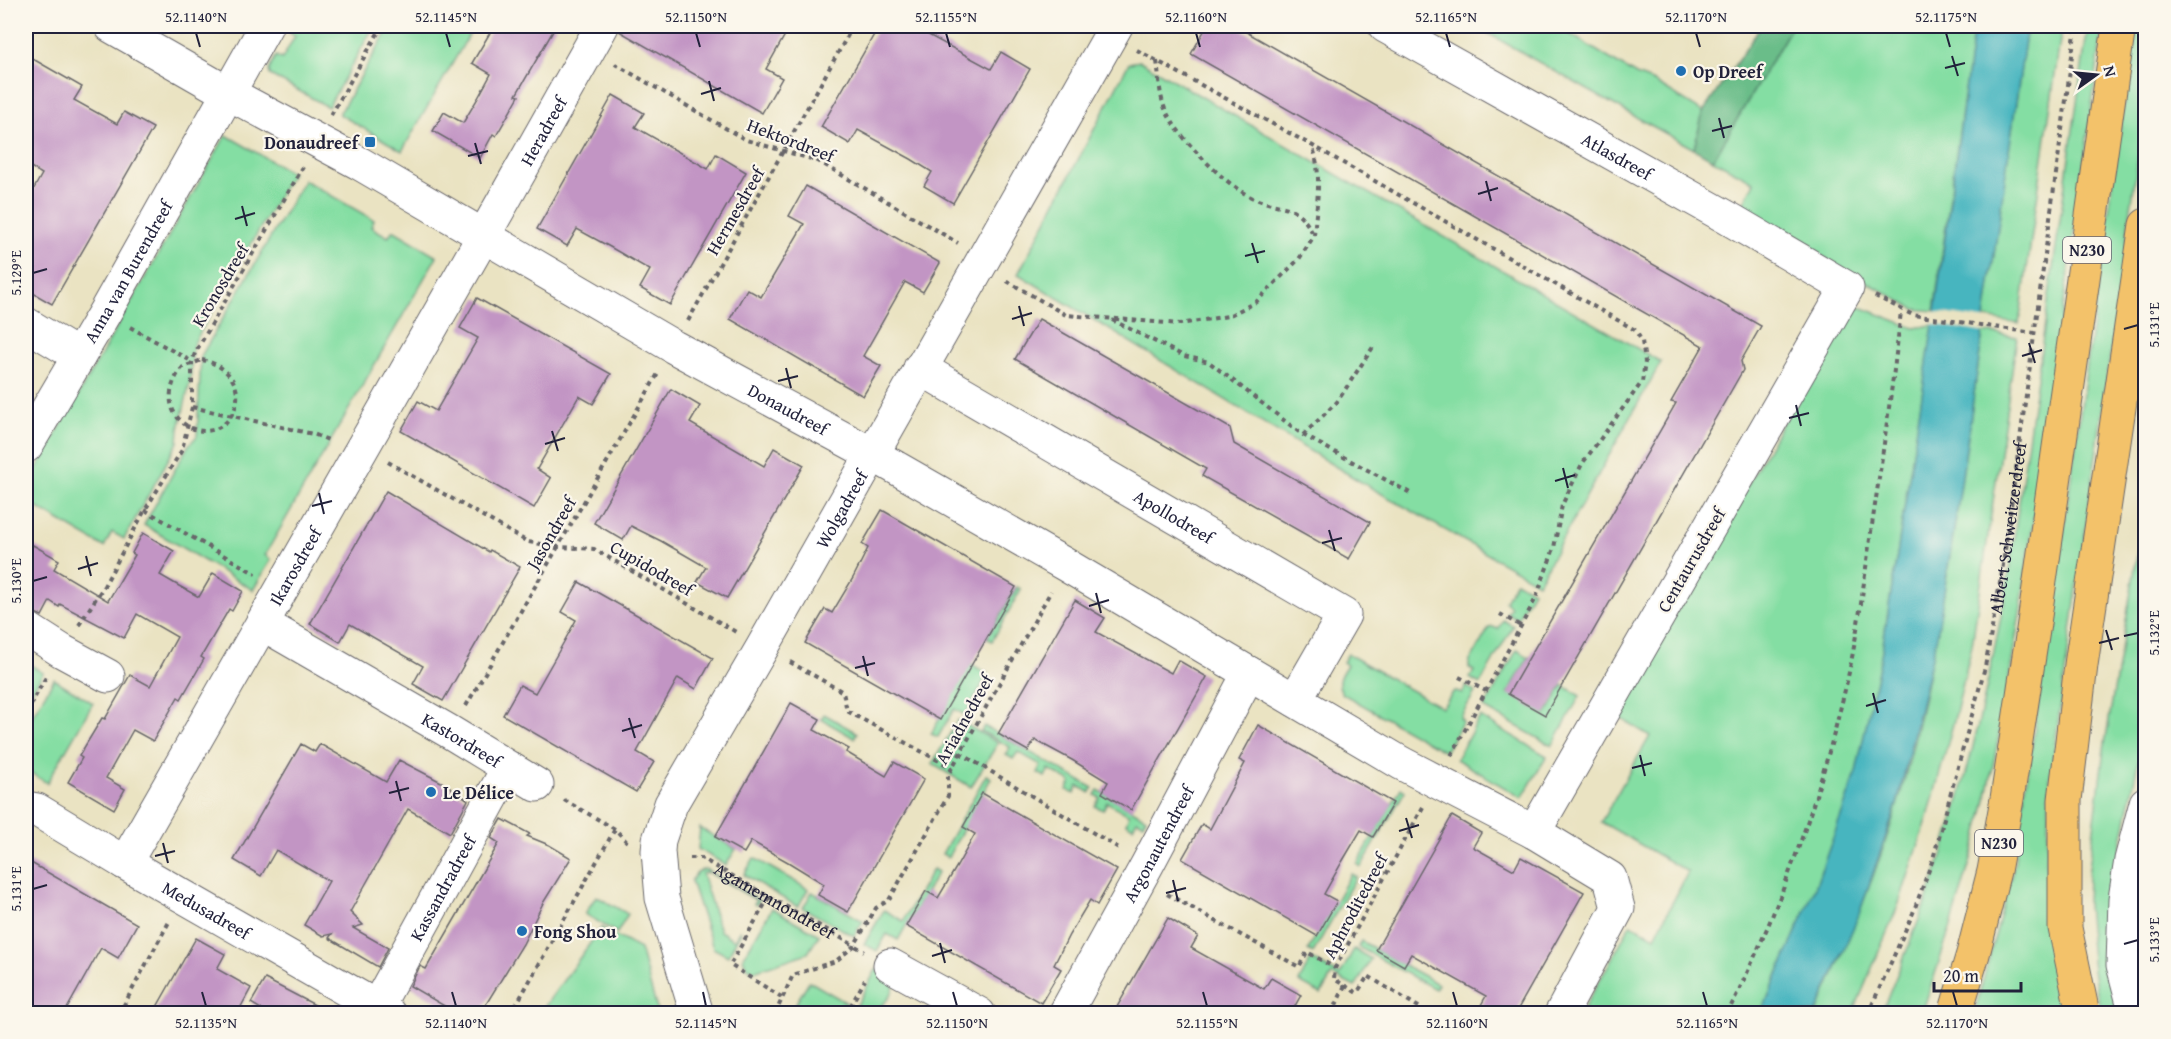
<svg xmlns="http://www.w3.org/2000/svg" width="2171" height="1039" viewBox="0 0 2171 1039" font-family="'Gentium Book Plus',serif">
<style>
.green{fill:#84dea3;stroke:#53806f;stroke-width:1.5}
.forest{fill:#6bbd89;stroke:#467062;stroke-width:1.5}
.water{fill:#46b5bf;stroke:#346c7d;stroke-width:1.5}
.pier{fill:#eae3c2}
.building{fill:#c295c4}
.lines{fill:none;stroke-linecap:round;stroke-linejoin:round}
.minor-casing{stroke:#68666a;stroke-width:35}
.highway-casing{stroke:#68666a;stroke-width:35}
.path{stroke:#68666a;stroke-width:4;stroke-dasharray:4.5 4.5;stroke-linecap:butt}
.minor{stroke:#fff;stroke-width:33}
.highway{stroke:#f3c26a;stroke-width:33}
.ticks{fill:none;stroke:#22223b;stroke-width:2}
.poi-dot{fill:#1f6fb2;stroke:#fbf7ec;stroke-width:2}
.labels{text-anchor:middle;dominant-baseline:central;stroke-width:4.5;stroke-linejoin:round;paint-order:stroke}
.shield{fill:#fbf7ec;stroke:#636270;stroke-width:1.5}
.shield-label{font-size:16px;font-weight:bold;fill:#22223b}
.poi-label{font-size:18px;font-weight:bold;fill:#22223b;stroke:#fbf7ec;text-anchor:start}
.street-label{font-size:18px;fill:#22223b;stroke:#fbf7ec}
.neatline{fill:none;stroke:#22223b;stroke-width:2}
.ticks-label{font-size:15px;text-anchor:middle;fill:#22223b}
</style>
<rect width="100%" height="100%" fill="#fbf7ec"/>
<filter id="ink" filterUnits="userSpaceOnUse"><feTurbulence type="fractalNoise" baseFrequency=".0167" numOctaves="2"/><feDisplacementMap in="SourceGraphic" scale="12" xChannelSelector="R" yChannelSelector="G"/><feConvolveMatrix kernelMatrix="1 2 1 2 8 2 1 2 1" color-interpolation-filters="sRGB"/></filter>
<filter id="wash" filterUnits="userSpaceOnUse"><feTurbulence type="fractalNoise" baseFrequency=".008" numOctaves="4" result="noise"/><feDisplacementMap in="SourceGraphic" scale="24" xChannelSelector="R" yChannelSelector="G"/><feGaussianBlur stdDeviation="1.35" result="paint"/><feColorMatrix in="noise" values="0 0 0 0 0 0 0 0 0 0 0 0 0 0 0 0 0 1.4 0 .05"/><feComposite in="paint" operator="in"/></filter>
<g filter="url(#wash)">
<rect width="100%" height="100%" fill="#eae3c2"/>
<g class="green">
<path d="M294,26H374L328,107L270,75L269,70L276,56L282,59L295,36L290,33Z"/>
<path d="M390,26H474L402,151L339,114Z"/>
<path d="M1475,26H1557L1636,75L1654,82L1703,112L1694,149L1625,111Z"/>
<path d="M1792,26H1974L1934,311L1914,309L1740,210L1754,182L1713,160Z"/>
<path d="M2027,26H2062L2019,324L1985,318Z"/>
<path d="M2088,26H2103L2021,607L2002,720L1988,791L1975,845L1951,926L1922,1013L1881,1014C1904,957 1928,901 1946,843C1973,759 1990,673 2007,586Z"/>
<path d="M2135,26H2145V109L2050,779L2046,871L2051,944L2062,1013L1974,1014L2014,866L2053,605Z"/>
<path d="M1140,61L1661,362L1538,583L1361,482L1018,274L1129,63Z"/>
<path d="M226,135L292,173L193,345L190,382L179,429L178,442L124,539L112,532L104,547L26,501V487Z"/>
<path d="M304,180L374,220L371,227L388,237L393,230L437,256L265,555L271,560L253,590L144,525L188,446L197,436L201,356Z"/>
<path d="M1850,303L1914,328L1933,325L1881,657L1855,777L1815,888L1761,1013L1581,1014L1631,924L1655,937L1688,872L1601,822L1650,736L1617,716Z"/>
<path d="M1983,332L2017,337L1972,645L1957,709L1928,817L1898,906L1853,1013L1816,1014C1847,946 1875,877 1897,806C1908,770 1916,732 1924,696C1950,576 1965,454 1983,332Z"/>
<path d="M2145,509V727L2110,901L2105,951L2121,1013L2101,1014L2093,970L2087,905L2088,876L2104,749Z"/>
<path d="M1516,581L1533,591L1517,619L1507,613L1511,607L1505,601Z"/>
<path d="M1017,587L1021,589L992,641L987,638Z"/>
<path d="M1503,620L1513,626L1480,684L1470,678L1474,671L1469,668V663L1489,628L1493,627L1498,629Z"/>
<path d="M1517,650L1529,657L1508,693L1546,715L1563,685L1580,696L1552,746L1484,708Z"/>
<path d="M1348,654L1442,708L1454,691L1462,694L1466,686L1475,692L1460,718L1463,721L1445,752L1343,694C1335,683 1340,675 1347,665L1343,662Z"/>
<path d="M26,662L43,673L26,702Z"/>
<path d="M971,664L988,674L965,715L954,709L938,737L931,734Z"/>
<path d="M54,679L93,703L47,783L26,770V726Z"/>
<path d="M824,714L857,733L854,738L821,719Z"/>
<path d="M1480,717L1547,756L1522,798L1456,759Z"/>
<path d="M958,720L998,743L971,787L932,764Z"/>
<path d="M984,726L1093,788L1090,793L1078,786L1074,794L1067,790L1071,782L1049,769L1045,777L1038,773L1041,765L1018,752L1013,759L1006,755L1010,747L981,731Z"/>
<path d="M986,775L991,778L948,857L942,854Z"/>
<path d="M1401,788L1405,791L1361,867L1357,864Z"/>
<path d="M1098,790L1146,818L1143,823L1137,820L1133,827L1126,823L1129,815L1107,802L1103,810L1095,806L1100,798L1095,795Z"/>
<path d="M700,828L736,849L726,865L698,849Z"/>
<path d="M754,858L808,889L798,907L744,875Z"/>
<path d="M705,869L759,900L757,905L754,904L756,900L708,872L702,874L720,931L734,940L740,930L741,932L728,956L713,948L691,881L697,872Z"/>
<path d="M933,869L938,872L898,940L887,934L877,951L864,944L884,910L903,921Z"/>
<path d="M1351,874L1356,877L1313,953L1308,950Z"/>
<path d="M812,892L863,921L854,936L803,908Z"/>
<path d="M596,896L628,914L617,933L585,914Z"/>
<path d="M772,908L819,935L808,953L754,971L746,966L743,958Z"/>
<path d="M601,928L640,949L658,1013H540Z"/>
<path d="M1361,941L1438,984L1435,989L1358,947Z"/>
<path d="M1354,949L1371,959L1355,987L1332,975L1321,994L1299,982L1311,959L1340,975Z"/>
<path d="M877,968L894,984C893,994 886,1003 878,1008V1013L852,1014Z"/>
<path d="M809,981L847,1003L841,1013H790Z"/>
</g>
<path class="forest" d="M1761,26H1792L1713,160L1694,149L1703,112Z"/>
<path class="water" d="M1974,26H2027L1959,497L1937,636L1897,804L1858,917L1816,1013L1761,1014L1815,888L1855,777L1881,657L1933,325Z"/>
<path class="pier" d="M1931,311L1988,320L1986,333L1930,324Z"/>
<g id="blocks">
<g class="building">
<path d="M494,26H556L516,95L519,96L496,136L493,134L480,158L433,131L444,112L463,123L478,98L491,74L472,63Z"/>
<path d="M621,26H790L766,69L782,78L762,113L619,31Z"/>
<path d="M879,26H912L991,69L1001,52L1030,69L953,203L924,186L932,172L911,159L858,130L850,144L821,127Z"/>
<path d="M1207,26H1236L1761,326L1741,361L1743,370L1545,715L1508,694L1676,403L1671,402L1703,346L1191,54Z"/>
<path d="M26,55L82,87L74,100L117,124L124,112L153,128L52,304L26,289V203L42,174L26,164Z"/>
<path d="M613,95L644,113L635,127L708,169L716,154L746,172L670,305L640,288L650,270L610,247L577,229L567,246L537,229Z"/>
<path d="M806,186L940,263L923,292L905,282L863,356L881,366L863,396L730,319L747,289L761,297L804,224L789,216Z"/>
<path d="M477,298L611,374L593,404L579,396L537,469L551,478L534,508L401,431L418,401L436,411L478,338L460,328Z"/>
<path d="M1039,319L1230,428L1234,444L1370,522L1349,559L1202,476L1206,469L1015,359Z"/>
<path d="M671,389L700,406L690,423L764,466L774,448L804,465L727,598L697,582L706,567L661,541L631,526L623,540L594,523Z"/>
<path d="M386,491L489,552L490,550L520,567L443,701L413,684L423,666L350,624L340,642L310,624Z"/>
<path d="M882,510L1016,587L940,720L805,643L825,609L832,613L853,578L868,548L862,544Z"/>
<path d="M143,533L174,551L160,575L179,586L199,597L213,573L243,591L232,611L229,609L201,657L204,659L181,699L178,697L153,741L133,730L106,778L125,789L114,809L68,782L82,758L79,756L102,718L105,719L130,675L150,686L177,637L137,614L124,638L60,604L59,607L50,601L42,616L26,609V557L33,545L59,560L54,569L108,601L135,555L132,553Z"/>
<path d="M579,582L713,658L696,689L678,678L637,752L654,762L636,792L503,715L520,685L535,693L560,649L576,620L562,612Z"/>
<path d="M1075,600L1105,618L1096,632L1171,673L1178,660L1207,677L1131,810L1102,793L1108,782L1072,760L1035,740L1028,751L998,734Z"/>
<path d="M791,703L820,719L814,730L849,749L846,752L886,776L894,762L924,779L848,912L818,895L824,884L788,862L751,841L744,853L715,837Z"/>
<path d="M1258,725L1393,803L1373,837L1361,830L1342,862L1324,894L1337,901L1317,936L1182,859L1202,824L1210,829L1245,763L1239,760Z"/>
<path d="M301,744L315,752L320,744L386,782L399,760L447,785L468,800L450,833L408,809L350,912L363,925L353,928L388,948L378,967L329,938L332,934L323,936L304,925L329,881L276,850L261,876L234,860Z"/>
<path d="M982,793L1117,870L1097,905L1090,900L1069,935L1054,965L1061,969L1041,1003L906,926L926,891L938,898L957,866L975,834L963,827Z"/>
<path d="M1452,816L1481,833L1473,847L1514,870L1521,857L1584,892L1515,1014H1476L1486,996L1411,954L1404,966L1376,950Z"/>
<path d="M502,819L530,834L527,836L549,845L571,858L543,903L523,944L480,1014H458L410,986L420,966L426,969L499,843L491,838Z"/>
<path d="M26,860L137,924L118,958L101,948L64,1014H26Z"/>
<path d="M1168,918L1198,936L1191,948L1264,989L1271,978L1301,995L1295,1006L1309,1014H1113Z"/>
<path d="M196,938L225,954L217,969L251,988L237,1014H153Z"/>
<path d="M265,979L332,1014H269L251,1003Z"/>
</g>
</g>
</g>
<g filter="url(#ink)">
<use href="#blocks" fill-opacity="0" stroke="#68666a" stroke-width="1.5"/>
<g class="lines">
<defs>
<g id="minor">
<path id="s3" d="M111,26L228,93L359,163L674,347L872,454L1066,565L1401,763L1534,832L1610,878L1618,908L1561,1014"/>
<path id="s4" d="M1385,26L1728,218L1847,288L1534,832"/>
<path d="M26,324L79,356"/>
<path id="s5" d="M920,368L1344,615L1295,700"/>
<path id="s6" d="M26,446L105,312L266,26"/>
<path id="s7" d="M263,624L450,732L537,785"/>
<path d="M26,628L62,651L108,676"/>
<path id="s8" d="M26,808L37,810L125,863L389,1014"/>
<path id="s9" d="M125,863L483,237L602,26"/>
<path d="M890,965L979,1014"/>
<path id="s10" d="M373,1014L508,768"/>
<path id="s11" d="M697,1014L662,898L658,851L659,840L671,804L762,648L1116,26"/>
<path id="s12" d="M1065,1014L1147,865L1249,673"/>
<path d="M2136,1014L2123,965L2125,899L2131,860L2146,803"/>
</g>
<g id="highway">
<path d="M1955,1014L1973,954L1994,871L2007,799L2033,630L2119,26"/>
<path d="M2083,1014L2065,928V800L2081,665L2146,225"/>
</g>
</defs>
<use href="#minor" class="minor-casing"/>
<use href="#highway" class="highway-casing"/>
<g class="path">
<path d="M1137,50L1324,152L1635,330L1642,341L1645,362L1642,382L1582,464L1562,505L1554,548L1536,598L1451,756"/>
<path d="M1157,61C1159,75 1159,90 1163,103C1170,130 1225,185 1251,197C1283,212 1295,198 1314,236C1316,207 1323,174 1312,145"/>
<path d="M615,64L746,140L818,161L958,243"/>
<path d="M331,115L382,26"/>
<path d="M1007,281L1066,315L1180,324L1228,316L1256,302L1299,259L1314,236"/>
<path d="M1875,296L1913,315L2034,333"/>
<path d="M1112,320L1184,356L1209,362L1303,435L1412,494"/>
<path d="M688,321L853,26"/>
<path d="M130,327L191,361"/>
<path d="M202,360C227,364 247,389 232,414C218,440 184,434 173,410C167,395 173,378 183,367Z"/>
<path d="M192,407L313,434L331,441"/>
<path d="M1303,435L1337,402L1375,344"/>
<path d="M388,462L528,542L559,547L594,549L736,632"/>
<path d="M145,510L256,574"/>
<path d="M1500,614L1521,626"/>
<path d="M79,625L104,586L145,510L182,450L192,407V362L195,353L303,167"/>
<path d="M790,662L843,692L847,711L952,768"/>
<path d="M1459,677L1486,691"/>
<path d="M466,706L659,372"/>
<path d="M26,713L46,677"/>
<path d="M960,753L1122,850"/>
<path d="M564,800L615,829L627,842"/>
<path d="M1423,807L1335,968L1334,979L1357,993L1368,976L1430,1014"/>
<path id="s1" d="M690,858H701L864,951"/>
<path d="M1167,894L1299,967L1307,952L1335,968"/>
<path d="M769,897L730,965L783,998"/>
<path d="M119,1014L169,922"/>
<path d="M511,1014L615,829"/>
<path d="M775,1014L793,975L836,961L854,946L876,908L889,900L948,796V775L1051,591"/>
<path d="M846,1014L865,980"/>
<path d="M1332,1014L1345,985"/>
<path d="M1727,1014C1778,914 1817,806 1843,698C1857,643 1863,587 1871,532C1882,458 1893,384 1901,311"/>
<path id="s2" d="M1868,1014L1913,913L1933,859L1985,667L2002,572L2076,26"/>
</g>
<use href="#minor" class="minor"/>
<use href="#highway" class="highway"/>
</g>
</g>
<path class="ticks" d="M196,33L200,47M446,33L450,47M696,33L700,47M946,33L950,47M1196,33L1200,47M1446,33L1450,47M1696,33L1700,47M1946,33L1950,47M1952,56L1958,76M1945,68L1965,63M709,81L714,101M701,94L721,88M1719,118L1724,138M1712,131L1732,126M475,143L481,164M468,156L488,151M1486,181L1491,201M1478,194L1498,188M242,206L247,226M235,219L255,213M1252,243L1258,263M1245,256L1265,251M33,273L47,269M1019,306L1024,326M1012,319L1032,313M2124,329L2138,325M2029,343L2035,363M2022,356L2042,350M786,368L791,388M778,381L798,376M1796,405L1801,426M1789,418L1809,413M552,431L558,451M545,444L565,438M1563,468L1568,488M1555,481L1575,475M319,493L324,514M312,506L332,501M1329,530L1335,551M1322,543L1342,538M86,556L91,576M78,569L98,563M33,581L47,577M1096,593L1101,613M1089,606L1109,600M2106,630L2112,650M2124,636L2138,633M2099,643L2119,638M863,656L868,676M855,668L875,663M1873,693L1878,713M1866,706L1886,700M629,718L635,738M622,731L642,725M1640,755L1645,776M1632,768L1652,763M396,781L401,801M389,793L409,788M1406,818L1412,838M1399,831L1419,825M163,843L168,863M155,856L175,851M1173,880L1178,901M33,889L47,885M1166,893L1186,888M940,943L945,963M2124,944L2138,940M932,956L952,950M202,992L206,1006M452,992L456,1006M703,992L706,1006M953,992L957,1006M1203,992L1207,1006M1453,992L1457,1006M1703,992L1707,1006M1953,992L1957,1006"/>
<g class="poi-dot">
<circle cx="1681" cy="71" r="6"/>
<rect x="364" y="136" width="12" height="12" rx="3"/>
<circle cx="431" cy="792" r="6"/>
<circle cx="522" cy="931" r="6"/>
</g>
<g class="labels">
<g class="shield">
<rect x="2063" y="237" width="48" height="26" rx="4.5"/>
<rect x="1975" y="830" width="48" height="26" rx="4.5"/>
</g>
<g class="shield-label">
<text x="2087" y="250">N230</text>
<text x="1999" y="843">N230</text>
</g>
<g class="poi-label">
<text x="1693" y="71">Op Dreef</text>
<text x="358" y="142" text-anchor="end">Donaudreef</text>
<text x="443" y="792">Le Délice</text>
<text x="534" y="931">Fong Shou</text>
</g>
<g class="street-label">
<text stroke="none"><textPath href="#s9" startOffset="843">Heradreef</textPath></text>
<text transform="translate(791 140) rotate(21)">Hektordreef</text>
<text stroke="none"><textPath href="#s4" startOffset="266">Atlasdreef</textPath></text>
<text transform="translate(735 211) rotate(-60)">Hermesdreef</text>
<text stroke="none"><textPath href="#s6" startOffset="202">Anna van Burendreef</textPath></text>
<text transform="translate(220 285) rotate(-59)">Kronosdreef</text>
<text stroke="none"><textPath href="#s3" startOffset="778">Donaudreef</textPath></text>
<text stroke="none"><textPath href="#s11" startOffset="558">Wolgadreef</textPath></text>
<text stroke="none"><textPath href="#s5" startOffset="294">Apollodreef</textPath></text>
<text stroke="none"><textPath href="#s2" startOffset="508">Albert Schweitzerdreef</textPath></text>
<text transform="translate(551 533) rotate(-60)">Jasondreef</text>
<text transform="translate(1691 560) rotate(-60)">Centaurusdreef</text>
<text stroke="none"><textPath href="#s9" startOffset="342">Ikarosdreef</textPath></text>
<text transform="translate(652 568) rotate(30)">Cupidodreef</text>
<text transform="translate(964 719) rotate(-61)">Ariadnedreef</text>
<text stroke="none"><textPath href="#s7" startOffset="230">Kastordreef</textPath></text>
<text stroke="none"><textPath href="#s12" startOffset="194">Argonautendreef</textPath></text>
<text stroke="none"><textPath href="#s10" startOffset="144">Kassandradreef</textPath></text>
<text stroke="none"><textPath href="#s1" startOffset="96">Agamemnondreef</textPath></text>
<text transform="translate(1355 906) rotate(-62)">Aphroditedreef</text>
<text stroke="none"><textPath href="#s8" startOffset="208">Medusadreef</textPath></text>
</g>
</g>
<rect width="2171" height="1039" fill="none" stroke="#fbf7ec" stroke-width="66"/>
<g transform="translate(2096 75) rotate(75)" stroke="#fbf7ec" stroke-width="4.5" paint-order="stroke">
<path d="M0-4.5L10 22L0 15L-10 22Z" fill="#22223b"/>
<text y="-9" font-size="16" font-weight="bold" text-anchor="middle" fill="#22223b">N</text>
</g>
<path d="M1934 982v9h87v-9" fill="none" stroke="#22223b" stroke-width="3"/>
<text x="1943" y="982" font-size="18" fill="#22223b" stroke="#fbf7ec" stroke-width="4.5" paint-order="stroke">20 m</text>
<rect x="33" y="33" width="2105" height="973" class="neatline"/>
<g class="ticks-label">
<text x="196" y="22">52.1140°N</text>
<text x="446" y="22">52.1145°N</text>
<text x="696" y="22">52.1150°N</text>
<text x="946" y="22">52.1155°N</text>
<text x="1196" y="22">52.1160°N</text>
<text x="1446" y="22">52.1165°N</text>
<text x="1696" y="22">52.1170°N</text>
<text x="1946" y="22">52.1175°N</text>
<text transform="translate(16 273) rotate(-90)" y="5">5.129°E</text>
<text transform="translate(2154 325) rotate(-90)" y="5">5.131°E</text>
<text transform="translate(16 581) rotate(-90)" y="5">5.130°E</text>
<text transform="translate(2154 633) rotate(-90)" y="5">5.132°E</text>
<text transform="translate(16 889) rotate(-90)" y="5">5.131°E</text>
<text transform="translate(2154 940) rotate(-90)" y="5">5.133°E</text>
<text x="206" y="1028">52.1135°N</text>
<text x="456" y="1028">52.1140°N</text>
<text x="706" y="1028">52.1145°N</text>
<text x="957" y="1028">52.1150°N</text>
<text x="1207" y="1028">52.1155°N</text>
<text x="1457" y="1028">52.1160°N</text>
<text x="1707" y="1028">52.1165°N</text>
<text x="1957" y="1028">52.1170°N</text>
</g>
</svg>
